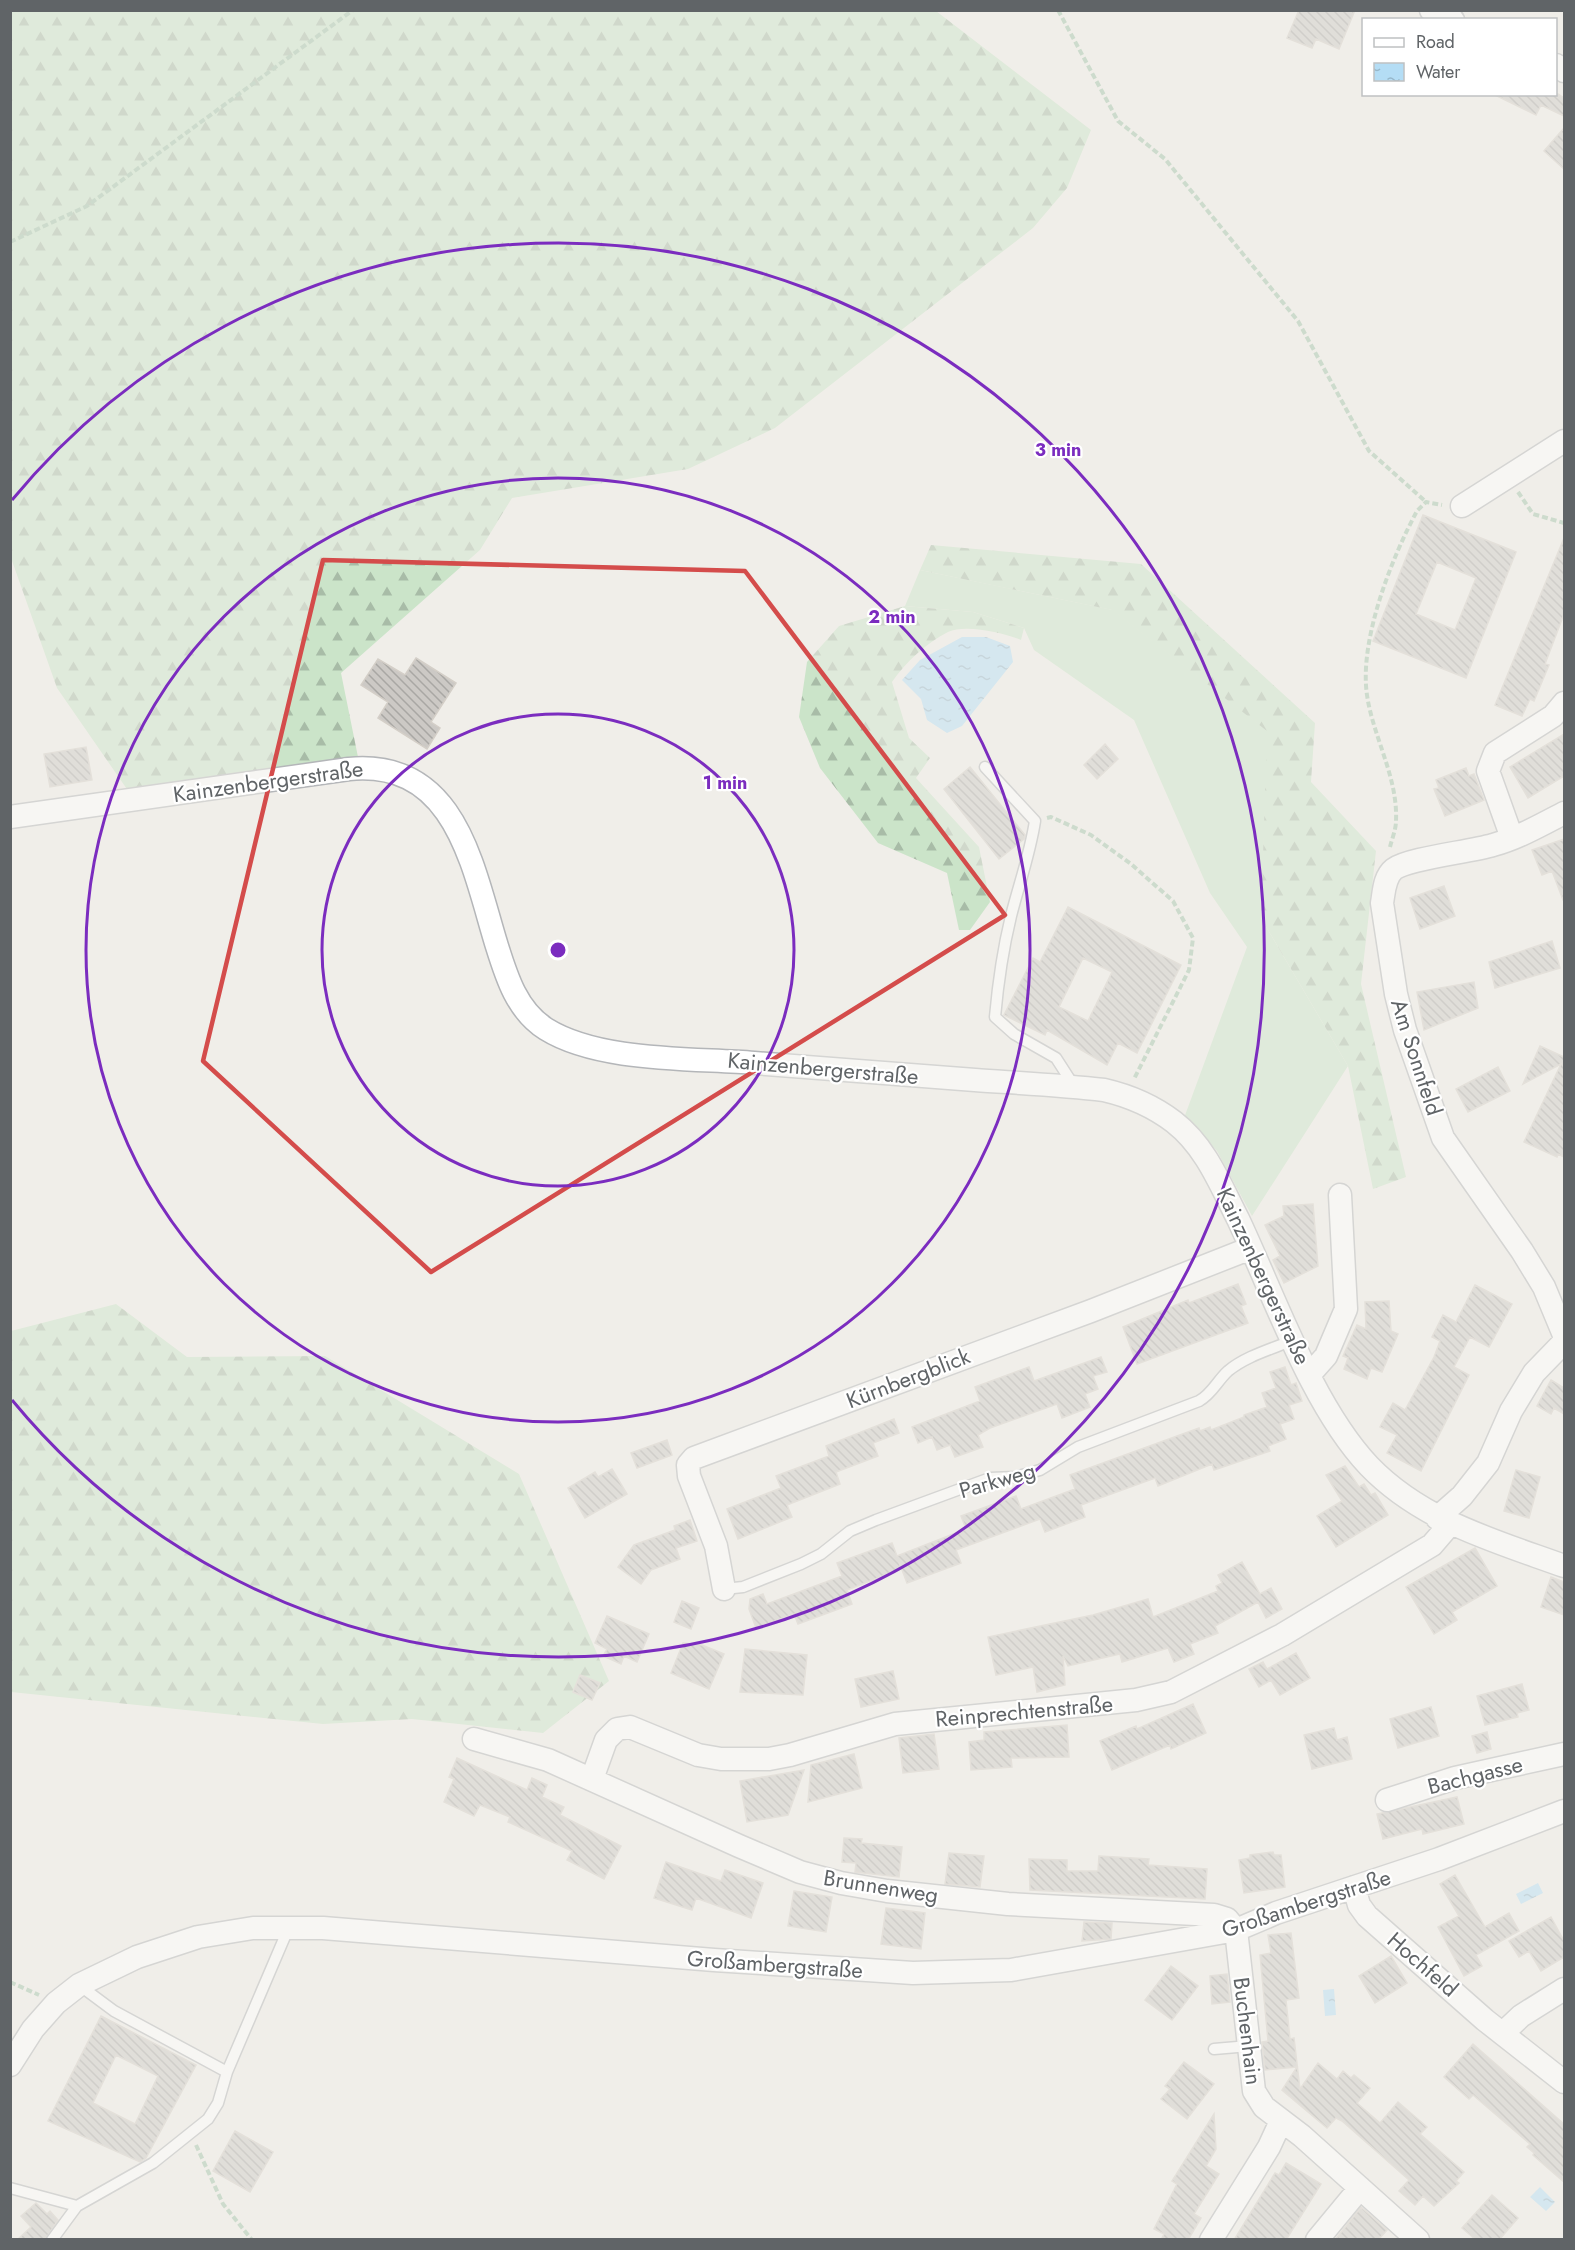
<svg xmlns="http://www.w3.org/2000/svg" width="1575" height="2250" viewBox="0 0 1575 2250" font-family="Jost,sans-serif">
	<style>
		.grass { fill: #cbe4c9 }
		.forest { fill: url(#forest-firs) }
		.water { fill: url(#water-ripples) }
		.building { fill: url(#building-back-hatch); stroke: #d4cfc8; stroke-width: 1.5; fill-rule: evenodd }
		.lines { fill: none; stroke-linecap: round; stroke-linejoin: round }
		.service-casing { stroke: #b4b6b9; stroke-width: 13 }
		.minor-casing { stroke: #b4b6b9; stroke-width: 25 }
		.path { stroke: #a3c4aa; stroke-width: 4; stroke-dasharray: 6 3; stroke-linecap: butt }
		.service { stroke: #fff; stroke-width: 10 }
		.minor { stroke: #fff; stroke-width: 22 }
		.marked { fill: none; stroke: #d44c4b; stroke-width: 4.5; stroke-linejoin: round }
		.ring { fill: none; stroke: #7b2cbf; stroke-width: 3 }
		.labels { text-anchor: middle; stroke-width: 4.5; stroke-linejoin: round; paint-order: stroke }
		.street-label { font-size: 22px; fill: #606467; stroke: #fff }
		.centre { fill: #7b2cbf; stroke: #fff; stroke-width: 3 }
		.ring-label { font-size: 18px; text-anchor: middle; font-weight: bold; fill: #7b2cbf; stroke: #fff; stroke-width: 4.5; stroke-linejoin: round; paint-order: stroke }
	</style>
	<defs>
		<pattern id="forest-firs" width="22" height="20" patternUnits="userSpaceOnUse" patternTransform="scale(1.5)"><rect width="22" height="20" fill="#cbe4c9"/><path d="M5 1l3.5 6h-7zM16 11l3.5 6h-7z" fill="#a8bca7"/></pattern>
		<pattern id="water-ripples" width="26" height="14" patternUnits="userSpaceOnUse" patternTransform="scale(1.5)"><rect width="26" height="14" fill="#b4ddf5"/><path d="M2 4q2-2 4 0t4 0M15 11q2-2 4 0t4 0" fill="none" stroke="#96b7ca"/></pattern>
		<pattern id="building-back-hatch" width="6" height="6" patternUnits="userSpaceOnUse" patternTransform="scale(1.5)"><rect width="6" height="6" fill="#ccc9c5"/><path d="M-1 5l2 2M0 0l6 6M5-1l2 2" fill="none" stroke="#a9a7a4"/></pattern>
	</defs>
	<rect width="100%" height="100%" fill="#f0eee9"/>
	<path class="grass" d="M920 570 1113 610 1268 731 1261 918 1348 1066 1252 1216 1217 1151 1184 1118 1247 947 1210 893 1134 720 1034 650 1024 628 973 612 905 606Z"/>
	<path class="forest" d="M10 11H936L1091 130 1067 188 1033 228 775 428 688 469 512 498 480 550 341 673 359 762 131 795 57 688 11 558Z
		M931 545 1141 564 1315 723 1311 782 1376 851 1361 984 1406 1177 1373 1189 1348 1066 1261 918 1267 731 1112 610 920 570Z
		M905 606 973 612 1024 628 1021 640C1004 633 966 624 948 632 926 643 906 662 892 682L909 738 930 758 916 778 979 847 990 902 970 930H959L947 873 878 843 820 768 799 717 807 662 839 626Z
		M116 1304 187 1357 325 1356 519 1474 609 1681 543 1733 412 1719 323 1724 11 1692V1331Z"/>
	<path class="water" d="M962 637H986L1010 646 1013 662 962 726 947 733 927 720 921 699 902 680 920 660Z
		M1538 1883 1543 1893 1521 1904 1516 1894Z
		M1334 1989 1336 2015 1325 2016 1323 1990Z
		M1540 2187 1555 2202 1546 2211 1530 2197Z"/>
	<path class="building" d="M1299 10H1355L1339 49 1316 39 1312 48 1287 38Z
		M1493 94H1558L1564 98V116L1541 105 1536 115Z
		M1564 128V169L1544 151Z
		M1423 515 1516 552 1466 678 1373 641ZM1437 562 1476 578 1455 630 1416 614Z
		M1564 538V614L1545 664 1549 665 1534 701 1530 699 1522 716 1495 705Z
		M416 658 456 683 431 722 440 728 427 749 378 718 388 702 361 685 378 659 405 675Z
		M1564 734V776L1528 798 1510 767Z
		M1105 744 1118 759 1097 779 1084 765Z
		M86 747 92 780 50 787 44 754Z
		M970 767 1025 835 1024 839 999 859 944 789Z
		M1466 768 1469 776 1474 774 1484 800 1445 816 1434 789 1439 788 1436 780Z
		M1564 839V900H1563L1552 871 1542 875 1532 850Z
		M1444 886 1455 916 1420 929 1410 898Z
		M1068 907 1181 965 1137 1053 1118 1043 1107 1065 1047 1030 1045 1035 1004 1015 1033 958 1040 962ZM1083 958 1112 972 1088 1021 1059 1007Z
		M1552 941 1560 968 1495 988 1489 962Z
		M1474 982 1478 1008 1424 1030 1417 992Z
		M1540 1046 1564 1057V1157L1558 1154 1557 1157 1524 1142 1561 1064 1523 1084Z
		M1498 1067 1510 1091 1468 1112 1456 1089Z
		M1313 1204 1318 1266 1284 1283 1273 1260 1280 1256 1265 1225 1284 1216 1283 1206Z
		M1238 1284 1246 1304 1241 1306 1248 1323 1137 1364 1123 1327 1188 1300 1189 1303Z
		M1475 1285 1512 1304 1489 1347 1470 1337 1454 1367 1469 1375 1421 1471 1387 1453 1397 1435 1380 1427 1393 1403 1405 1410 1434 1357 1440 1341 1432 1337 1443 1315 1456 1322Z
		M1389 1301 1391 1331 1398 1334 1382 1372 1371 1368 1367 1379 1344 1369 1348 1358 1343 1356 1357 1325 1366 1329 1365 1302Z
		M1101 1357 1107 1372 1093 1376 1098 1389 1085 1394 1090 1407 1062 1418 1057 1404 990 1428 978 1435 983 1447 955 1457 950 1445 937 1450 932 1437 918 1443 912 1427 980 1401 975 1387 1029 1367 1034 1381Z
		M1285 1367 1291 1385 1296 1383 1302 1401 1289 1405 1294 1419 1280 1424 1286 1439 1268 1446 1270 1451 1214 1470 1212 1464 1158 1486 1155 1478 1081 1505 1085 1517 1045 1532 1040 1519 956 1550 961 1563 907 1583 899 1562 901 1569 847 1590 852 1604 798 1624 794 1614 756 1628 749 1609 750 1599 763 1594 767 1604 842 1576 837 1563 892 1543 897 1556 966 1529 961 1516 1016 1496 1021 1509 1075 1489 1070 1475 1199 1428 1200 1431 1210 1427 1211 1430 1244 1417V1415L1267 1407 1262 1393 1276 1388 1270 1372Z
		M1551 1380 1564 1388V1414L1554 1408 1551 1414 1537 1406Z
		M894 1419 899 1433 873 1443 878 1456 836 1472 840 1484 787 1505 792 1517 738 1539 727 1509 781 1488 776 1476 829 1456 826 1446Z
		M667 1440 672 1455 637 1468 631 1453Z
		M1345 1466 1359 1487 1364 1484 1371 1495 1375 1493 1388 1515 1336 1547 1317 1516 1342 1501 1326 1475Z
		M612 1469 627 1494 585 1518 568 1488 595 1472 598 1477Z
		M1516 1470 1540 1477 1529 1518 1504 1511Z
		M690 1520 697 1541 676 1548 680 1559 651 1570 641 1584 618 1567 634 1545 675 1530 674 1526Z
		M1475 1548 1497 1586 1452 1612 1457 1620 1434 1634 1406 1587Z
		M1242 1562 1260 1594 1271 1588 1282 1609 1266 1618 1258 1602 1215 1626 1218 1633 1190 1644 1194 1654 1174 1662 1168 1648 1122 1662 1120 1654 1068 1666 1063 1656 1065 1685 1037 1692 1033 1667 996 1675 988 1637 1093 1615 1148 1599 1153 1617 1218 1591 1216 1586 1222 1583 1218 1575Z
		M1551 1577 1564 1582V1615L1541 1607Z
		M682 1601 699 1608 691 1629 674 1622Z
		M607 1616 649 1634 637 1662 624 1656 621 1664 603 1656 607 1649 595 1643Z
		M683 1643 702 1645 724 1654 709 1689 671 1673Z
		M745 1649 807 1655 803 1695 740 1692Z
		M1296 1653 1310 1678 1280 1695 1271 1680 1259 1687 1249 1669 1263 1662 1267 1669Z
		M893 1671 899 1699 861 1707 855 1679Z
		M580 1675 600 1683 592 1700 573 1692Z
		M1522 1684 1529 1710 1517 1713 1518 1717 1485 1725 1477 1696Z
		M1193 1704 1206 1733 1171 1749 1170 1745 1112 1770 1100 1741 1136 1726 1137 1729Z
		M1431 1707 1439 1736 1398 1748 1390 1719Z
		M1067 1725 1069 1757 1011 1758 1012 1767 971 1770 969 1742 984 1740V1732Z
		M1334 1728 1337 1740 1347 1737 1352 1759 1312 1769 1304 1735Z
		M1487 1732 1491 1749 1477 1753 1472 1736Z
		M934 1734 939 1769 903 1773 899 1738Z
		M854 1754 862 1788 808 1802 811 1765Z
		M457 1758 527 1790 532 1778 547 1785 542 1797 564 1807 560 1815 621 1846 604 1879 567 1860 572 1851 508 1822 510 1817 480 1805 474 1816 444 1802 454 1779 449 1777Z
		M804 1770 788 1815 747 1822 740 1781Z
		M1457 1797 1464 1824 1423 1834 1422 1829 1383 1839 1377 1814Z
		M844 1838 862 1839 861 1843 902 1847 899 1877 855 1872 856 1863 842 1862Z
		M1273 1852 1274 1855H1281L1285 1887 1244 1893 1239 1860 1250 1858V1855Z
		M949 1853 984 1856 980 1887 945 1884Z
		M1099 1856 1149 1859 1148 1865 1207 1869 1205 1899 1030 1890 1029 1859 1067 1860V1871H1098Z
		M666 1862 721 1881 725 1870 763 1883 751 1918 696 1898 692 1910 654 1898Z
		M1455 1875 1485 1927 1509 1913 1519 1931 1476 1955 1482 1966 1464 1976 1438 1927 1459 1916 1440 1884Z
		M794 1891 832 1897 826 1932 788 1926Z
		M886 1908 925 1913 921 1949 881 1944Z
		M1551 1917 1564 1941V1957L1541 1971 1529 1951 1519 1957 1509 1941Z
		M1084 1922 1112 1923 1111 1939 1082 1941Z
		M1291 1933 1299 1998 1286 2000 1290 2039 1294 2038 1300 2089 1318 2063 1337 2079 1343 2071 1351 2078 1354 2075 1370 2088 1357 2103 1380 2123 1398 2102 1427 2127 1420 2134 1464 2172 1456 2181 1459 2183 1434 2206 1423 2196 1415 2205 1399 2191 1409 2180 1342 2121 1336 2118 1327 2128 1282 2090 1297 2067 1265 2070 1262 2042 1268 2041 1260 1955 1271 1953 1268 1935Z
		M1391 1956 1407 1983 1375 2003 1359 1976Z
		M1171 1966 1198 1986 1172 2020 1145 2000Z
		M1227 1974 1230 2002 1212 2004 1210 1976Z
		M101 2016 196 2065 146 2158 140 2162 48 2121ZM116 2055 158 2076 135 2124 93 2103Z
		M1473 2044 1564 2124V2182L1533 2155 1534 2153 1527 2147 1530 2144 1473 2095 1469 2099 1444 2077Z
		M1184 2062 1214 2084 1187 2119 1161 2099 1170 2089 1165 2086Z
		M1214 2114 1216 2149 1206 2166 1219 2174 1194 2214 1201 2218 1188 2240H1161L1164 2234 1154 2229 1177 2184 1172 2181Z
		M235 2131 273 2152 250 2192 213 2171Z
		M1286 2163 1321 2184 1286 2240H1234L1275 2173 1279 2175Z
		M1492 2195 1518 2218 1499 2240H1476L1462 2228Z
		M36 2203 47 2214 50 2211 58 2220 45 2240H17L31 2227 21 2216Z
		M1361 2207 1387 2230 1378 2240H1335Z"/>
	<g class="lines">
		<g class="service-casing">
			<path id="service" d="M985 767 1035 821C1030 854 1019 884 1011 916 1003 949 998 983 995 1017L1014 1034 1056 1058 1074 1086
				M724 1589 743 1587 801 1564 821 1554 850 1531 876 1520 990 1478 1015 1477 1040 1470 1078 1447 1199 1401C1212 1394 1217 1381 1228 1371 1246 1356 1272 1349 1293 1340
				M79 1985 114 2011 227 2072
				M1214 2049 1249 2046
				M10 2188 77 2206
				M52 2240 77 2206 153 2163 208 2119 218 2103 227 2072 289 1927"/>
		</g>
		<g class="minor-casing">
			<path id="minor" d="M1431 10 1453 20
				M1556 65 1564 71
				M1462 506 1564 441
				M1564 813C1541 825 1518 838 1493 845 1470 852 1409 858 1394 869 1384 877 1384 892 1382 903L1396 994 1405 1030 1443 1138 1522 1251 1544 1287 1564 1335
				M10 817 349 769C455 759 472 864 496 943 506 975 516 1010 546 1029 599 1062 692 1058 754 1063 828 1068 901 1075 975 1080 1018 1083 1061 1085 1104 1090 1130 1096 1153 1106 1174 1122 1206 1147 1220 1184 1238 1219 1274 1295 1312 1406 1369 1466 1422 1521 1495 1541 1564 1566
				M1512 838 1488 771 1495 753 1553 716 1564 703
				M1310 1374 1326 1356 1346 1309 1340 1195
				M1437 1518 1462 1496 1488 1463 1511 1411 1534 1373 1564 1342
				M724 1589 716 1546 689 1476 688 1465 694 1458 1091 1311 1251 1248
				M474 1739 548 1760 739 1846 800 1872 841 1883 887 1891 1008 1904 1214 1915 1227 1919 1236 1930 1254 2091 1264 2107 1302 2136 1418 2240
				M592 1779 606 1740 617 1729 630 1727 698 1755 721 1759H769L790 1755 895 1724 1136 1700 1171 1692 1282 1635 1432 1545 1450 1524
				M1387 1800 1455 1778 1564 1754
				M1354 1887 1359 1905 1367 1916 1485 2020 1564 2082
				M1503 2033 1521 2016 1564 1989
				M10 2065 33 2029 56 2003 79 1985 137 1957 198 1937 253 1928H323L714 1960 913 1973 1011 1970 1236 1930 1276 1913 1439 1859 1564 1811
				M1211 2240 1269 2147 1281 2121
				M1317 2240 1360 2188"/>
		</g>
		<path class="path" d="M1058 10 1118 121 1165 159 1298 321 1369 451 1426 502
			M10 242 87 206 353 10
			M1518 492 1533 514 1564 523
			M1047 818 1051 817 1091 835 1131 864 1173 901 1193 938 1189 970 1134 1079
			M1390 847C1392 839 1396 829 1396 821 1398 777 1373 737 1367 695 1359 641 1391 559 1417 511L1426 502 1442 505
			M10 1982 39 1995
			M196 2145 223 2204 252 2240"/>
		<use href="#service" class="service"/>
		<use href="#minor" class="minor"/>
	</g>
	<path d="M0 0H1575V2250H0ZM323 560 745 571 1005 915 431 1272 203 1061Z" fill="#f0eee9" fill-opacity=".55" fill-rule="evenodd"/>
	<path class="marked" d="M323 560 745 571 1005 915 431 1272 203 1061Z"/>
	<g class="ring">
		<circle cx="558" cy="950" r="236"/>
		<circle cx="558" cy="950" r="472"/>
		<path d="M12 500A707 707 0 1 1 12 1400"/>
	</g>
	<g class="labels">
		<g class="street-label">
			<text transform="translate(268 781) rotate(-8)" y="8">Kainzenbergerstraße</text>
			<text transform="translate(1417 1057) rotate(72)" y="8">Am Sonnfeld</text>
			<text transform="translate(823 1068) rotate(5)" y="8">Kainzenbergerstraße</text>
			<text transform="translate(1264 1276) rotate(65)" y="8">Kainzenbergerstraße</text>
			<text transform="translate(908 1378) rotate(-21)" y="8">Kürnbergblick</text>
			<text transform="translate(997 1480) rotate(-16)" y="8">Parkweg</text>
			<text transform="translate(1024 1711) rotate(-5)" y="8">Reinprechtenstraße</text>
			<text transform="translate(1475 1775) rotate(-14)" y="8">Bachgasse</text>
			<text transform="translate(881 1886) rotate(9)" y="8">Brunnenweg</text>
			<text transform="translate(1306 1903) rotate(-18)" y="8">Großambergstraße</text>
			<text transform="translate(775 1964) rotate(4)" y="8">Großambergstraße</text>
			<text transform="translate(1423 1964) rotate(41)" y="8">Hochfeld</text>
			<text transform="translate(1248 2031) rotate(83)" y="8">Buchenhain</text>
		</g>
	</g>
	<circle cx="558" cy="950" r="9" class="centre"/>
	<g class="ring-label">
		<text x="1058" y="456">3 min</text>
		<text x="892" y="623">2 min</text>
		<text x="725" y="789">1 min</text>
	</g>
	<rect width="1575" height="2250" fill="none" stroke="#606467" stroke-width="24"/>
	<rect x="1362" y="18" width="195" height="78" fill="#ffffff" stroke="#bfc1c2" stroke-width="1.5"/>
	<rect x="1374" y="38" width="30" height="9" fill="#ffffff" stroke="#bfc1c2" stroke-width="1.5"/>
	<text x="1416" y="48" font-size="18" fill="#606467">Road</text>
	<rect x="1374" y="63" width="30" height="18" fill="url(#water-ripples)" stroke="#bfc1c2" stroke-width="1.5"/>
	<text x="1416" y="78" font-size="18" fill="#606467">Water</text>
</svg>
